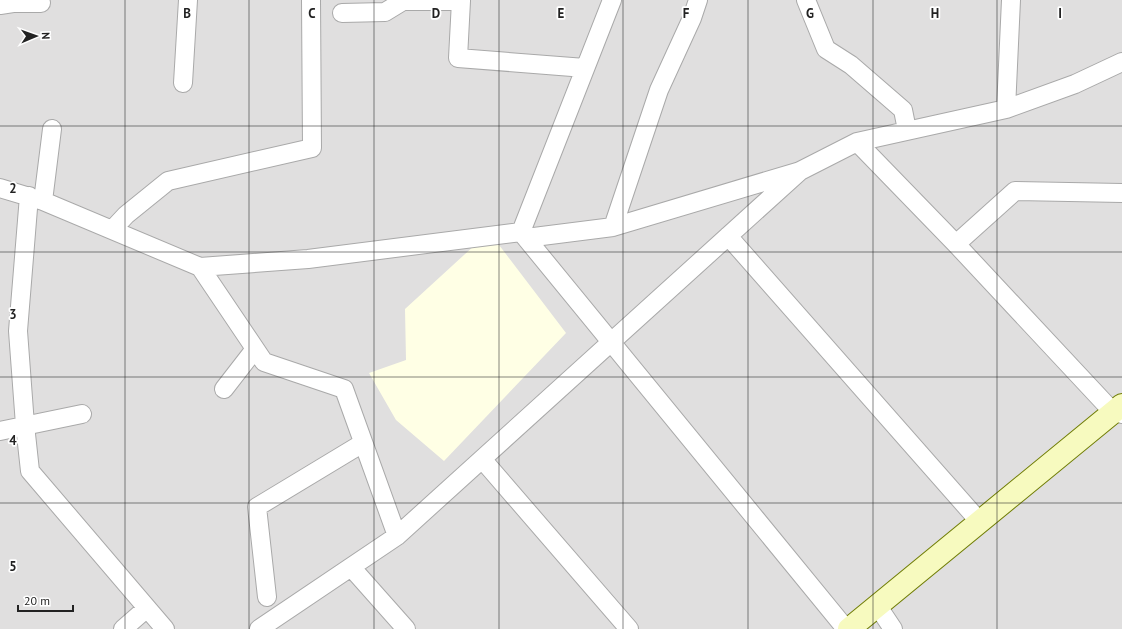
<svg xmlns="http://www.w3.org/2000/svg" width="1122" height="629" viewBox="0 0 1122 629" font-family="'PT Sans',sans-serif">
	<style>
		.residential { fill: #e0dfdf }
		.education { fill: #ffffe5 }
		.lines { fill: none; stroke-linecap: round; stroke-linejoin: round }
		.street-casing { stroke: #a9a9a9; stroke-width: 20 }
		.secondary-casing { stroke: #707d05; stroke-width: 24 }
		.street { stroke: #fff; stroke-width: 18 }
		.secondary { stroke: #f7fabf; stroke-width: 22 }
		.grid { fill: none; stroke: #222; stroke-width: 1; stroke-opacity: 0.55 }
		.grid-label { font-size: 13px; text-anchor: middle; font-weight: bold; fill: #222; stroke: #fff; stroke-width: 3.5; stroke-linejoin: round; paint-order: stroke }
	</style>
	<rect width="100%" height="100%" fill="#f2efe9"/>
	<path class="residential" d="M0 0H1122V629H0Z"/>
	<path class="education" d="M496 241 566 333 444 461 396 420 369 373 406 360 405 309 476 244Z"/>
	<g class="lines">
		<g class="street-casing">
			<path id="street" d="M806 0 826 49 851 65 903 110 907 130
				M0 5 13 3H41
				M342 13 385 12 403 1H461L458 58 585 68
				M183 83 188 0
				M1006 109 1011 0
				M857 142 956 244 1113 412 1122 414
				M0 188 43 201 200 267 308 259 521 232
				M29 196 18 331 25 425 30 471 165 629
				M43 201 52 129
				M613 227 659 90 692 18 698 0
				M112 230 126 215 168 181 312 148 311 0
				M521 232 846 629
				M521 232 612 0
				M728 236 979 521
				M526 238 613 227 800 171 857 142 1006 109 1075 84 1122 62
				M956 244 1015 191 1122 193
				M200 267 264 362 344 389 397 536
				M224 389 255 349
				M0 431 82 414
				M482 459 629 629
				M351 567 406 629
				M267 597 257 507 363 443
				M877 605 893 629
				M123 629 147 608
				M259 629 397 536 800 171"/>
		</g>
		<g class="secondary-casing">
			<path id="secondary" d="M849 629 1122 405"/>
		</g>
		<use href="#street" class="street"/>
		<use href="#secondary" class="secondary"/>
	</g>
	<path class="grid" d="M125 0V629M249 0V629M374 0V629M499 0V629M623 0V629M748 0V629M873 0V629M997 0V629M0 126H1122M0 252H1122M0 377H1122M0 503H1122"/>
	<g class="grid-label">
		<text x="187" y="18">B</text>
		<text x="312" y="18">C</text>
		<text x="436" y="18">D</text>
		<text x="561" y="18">E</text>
		<text x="686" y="18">F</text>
		<text x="810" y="18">G</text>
		<text x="935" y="18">H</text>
		<text x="1060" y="18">I</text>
		<text x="13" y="193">2</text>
		<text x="13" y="319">3</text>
		<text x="13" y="445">4</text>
		<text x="13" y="571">5</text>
	</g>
	<g transform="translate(36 36) rotate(88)" stroke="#ffffff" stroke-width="3" paint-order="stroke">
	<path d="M0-3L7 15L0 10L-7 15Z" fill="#222222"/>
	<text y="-6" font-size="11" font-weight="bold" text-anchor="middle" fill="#222222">N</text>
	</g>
	<path d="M18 605v6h55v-6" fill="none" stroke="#222222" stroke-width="2"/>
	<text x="24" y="605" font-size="12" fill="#222222" stroke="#ffffff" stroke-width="3" paint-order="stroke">20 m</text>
</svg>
